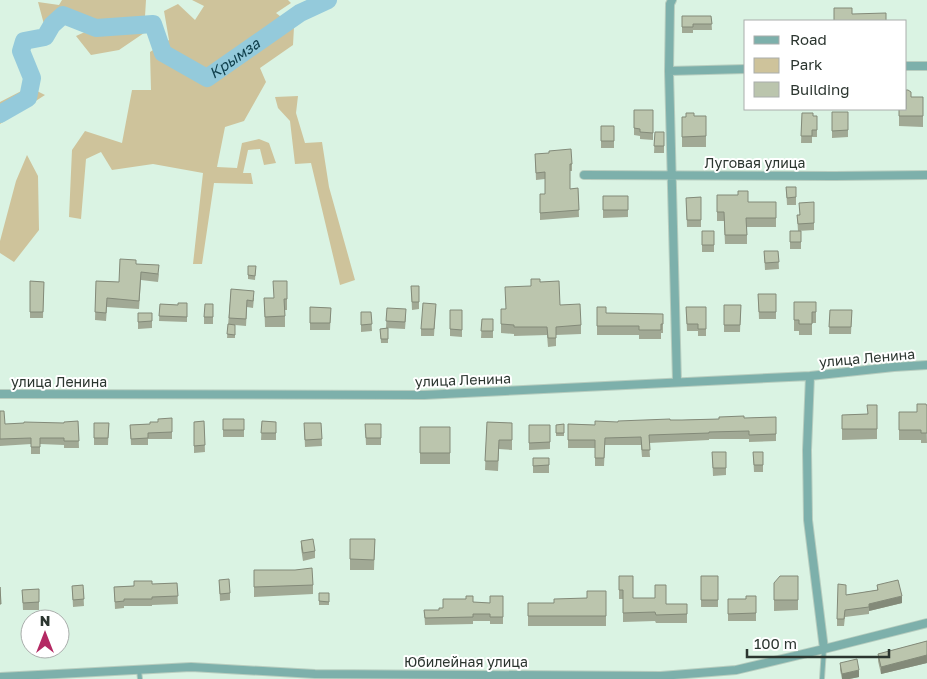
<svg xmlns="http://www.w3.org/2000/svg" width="927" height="679" viewBox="0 0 927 679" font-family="'Golos Text',sans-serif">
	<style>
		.green { fill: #cec39b }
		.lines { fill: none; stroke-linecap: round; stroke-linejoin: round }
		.river { stroke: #94cadb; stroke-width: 18 }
		.lane-casing { stroke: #b7cdbf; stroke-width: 6 }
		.street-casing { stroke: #b7cdbf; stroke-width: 10 }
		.lane { stroke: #7db0ab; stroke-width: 4 }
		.street { stroke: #7db0ab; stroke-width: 8 }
		.wall { fill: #a1a995 }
		.shaded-wall { fill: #838a79 }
		.building { fill: #bbc5ad; stroke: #838a79 }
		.labels { text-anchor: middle; stroke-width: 4; stroke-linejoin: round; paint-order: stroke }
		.street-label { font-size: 14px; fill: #2b352f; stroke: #fff }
		.water-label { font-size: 15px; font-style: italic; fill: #0e3e4b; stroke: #fff }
	</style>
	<rect width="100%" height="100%" fill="#daf3e3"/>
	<path class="green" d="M62 0H146L144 33 119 50 91 55 76 36 107 22 72 13 45 28 38 2 59 5Z
		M192 0H288L291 3 276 13 294 27 293 45 260 68 266 82 244 121 225 127 217 167 237 168 242 143 259 139 269 143 276 163 264 165 260 149 248 150 243 173H251L253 184 214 183 202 264H193L203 173 153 164 112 170 101 152 86 159 81 219 69 217 72 150 85 131 122 143 132 90H151L150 52 169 40 164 11 178 4 195 20 204 6Z
		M29 87 45 95 0 124V102Z
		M298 96 296 113 305 143 322 142 329 187 355 280 340 285 311 163 295 164 290 121 278 108 275 97Z
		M27 155 38 176 39 230 14 262 0 253V241L16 181Z"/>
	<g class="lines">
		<path class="river" id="s1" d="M0 114 28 98 32 78 21 51 24 41 45 37 52 25 63 15 96 28 153 24 163 53 207 78 300 13 328 0"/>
		<g class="lane-casing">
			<path id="lane" d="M139 670 140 679
				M822 679 824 649"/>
		</g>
		<g class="street-casing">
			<path id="street" d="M672 0 670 4 669 71 677 382
				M906 66H927
				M669 71 746 69
				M584 175 835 176 927 175
				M810 376 807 450 808 520 824 649
				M0 394 424 395 810 376 894 367 927 365
				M0 677 191 667 315 674 661 676 736 670 824 649 927 623"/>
		</g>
		<use href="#lane" class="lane"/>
		<use href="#street" class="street"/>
	</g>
	<path class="wall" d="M682 16H711L712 30H693V33H682Z
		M911 97H923V127L899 126V109Z
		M634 110H653V140L640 139V136L634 135Z
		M832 112H848V137L832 138Z
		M802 113 813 116H817V137H812V143H801Z
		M706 116V147H682V117Z
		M601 126H614V148H601Z
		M655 132H664V153H654Z
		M535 154 572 164V171H570V189L578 188 579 217 540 220V201L545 194V179L536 180Z
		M786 187H796V205H787Z
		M717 195 748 202H776V227H747V244H725L724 221H717Z
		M603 196H628V217L603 218Z
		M701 197V227H687L686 198Z
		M814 202V230L798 231 797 215H799Z
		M702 231H714V252H702Z
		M790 231H801V249H790Z
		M764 251H778L779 269 765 270Z
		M136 264 159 274 158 282 141 280 139 309 107 307 106 321 95 320 96 281 119 282Z
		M248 266H256L255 280 248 279Z
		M30 281 44 282 43 318H30Z
		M287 281V310H285V327H265L264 298H274Z
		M540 282 560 305 581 325V334L556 335V346L548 347 547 335 514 336V334L501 333V309H506L531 286Z
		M411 286H419V309L412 310Z
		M231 289 254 298 253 308 247 307 246 326 235 325V338H227Z
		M758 294H776V319H759Z
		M794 302H816V323H812V335H799V331H794Z
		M187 303V322L159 321 160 304 178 305Z
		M436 304 434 336H421V329Z
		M724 305H741L740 332H724Z
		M310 307 331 308 330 330H310Z
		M597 307 606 313 663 314V333H661V339H639V335H597Z
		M686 307H706V336H698V331H687Z
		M387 308 406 316 405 329 386 328Z
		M450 310H462V337L450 336Z
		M830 310H852L851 334H829Z
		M213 311V324H204V317Z
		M361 312H371L372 331 361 332Z
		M138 313H152V328L138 329Z
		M482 319H493V338H481Z
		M388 328V343H381L380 329Z
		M877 405V439L842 440V415L867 414Z
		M926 406 927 443H921V440H899V412H917Z
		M0 411 5 424 64 423 78 421 79 448H64V445L40 444V454H31V444L0 446Z
		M776 417V441L749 442V439H709V440L649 443 650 457H642L641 445H605L604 466H595V448H568V424L595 425 618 422Z
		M172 418V439H148V445H131L130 425 150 424Z
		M223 419H244V437H223Z
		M204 421 205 452 194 453V422Z
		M262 421 276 422V440H261Z
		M487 422 512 423V450L499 449 498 471 485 470Z
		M94 423H109L108 445H94Z
		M304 423H321L322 446 305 447Z
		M365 424H381V445H366Z
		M564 424V436H556V425Z
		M529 425H550V449L529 450Z
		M420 427H450V464H420Z
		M712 452H726V475L713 476Z
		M753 452H763V472H754Z
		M533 458H549V473H533Z
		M350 539H375L374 570H350Z
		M301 541 315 551V558L303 561 301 548Z
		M254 570 313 585V594L254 597Z
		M619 576 633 598 666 604H687V623H656L655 621 623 622V599H619Z
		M701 576H718V607H701Z
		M798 576V610L774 611V583Z
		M219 580 230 593V600L220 601Z
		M177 583 178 604 152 605V606H124V608L115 609 114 587Z
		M83 585 84 606 73 607 72 586Z
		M877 585 902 603 869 611V614L845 617 844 626H837V619L846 595 877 590Z
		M39 589V610H23L22 590Z
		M606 591V626H528V603H554L587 598Z
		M319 593H329V605H319Z
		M503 596V624H490V621H473V624L425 625 424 610H439L443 608 473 602 490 603Z
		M756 596V621H728V599H746Z
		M927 641V663L881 674 878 661V654Z
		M840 663 859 677 849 679H842L840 670Z"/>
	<path class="shaded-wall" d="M902 596V603L869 611V604Z
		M927 655V663L881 674V667Z
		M859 670V677L849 679H842V674Z"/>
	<path class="building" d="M834 8H852V14L886 13V21H834Z
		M682 16H711L712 24H693V27H682Z
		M906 90H908L911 92V97H923V116H899V109H906Z
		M634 110H653V133L640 132V129L634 128Z
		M832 112H848V130L832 131Z
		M686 113H694V116H706V136L682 137V117H686Z
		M802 113H813V116H817V130H812V136H801Z
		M601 126H614V141H601Z
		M655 132H664V146H654Z
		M571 149 572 164H570V189L578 188 579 210 540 213V194H545V172L536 173 535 154 549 153V151Z
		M786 187H796V197L787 198Z
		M738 191H748V202H776V218H746L747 235H725L724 212H717V195H738Z
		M603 196H628V210H603Z
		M701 197V220H687L686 198Z
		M814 202V223L798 224 797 215H800L799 203Z
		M702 231H714V245H702Z
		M790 231H801V242H790Z
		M764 251H778L779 262 765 263Z
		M120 259 136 260V264L159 265 158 274 141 272 139 301 107 298 106 313 95 312 96 281 119 282Z
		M248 266H256L255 276 248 275Z
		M531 279H540V282L559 281 560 305 580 304 581 325 556 327V338H548L547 327H514V325L501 324V309H506L505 287 531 286Z
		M30 281 44 282 43 312H30Z
		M273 281H287V299H284L285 316 265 317 264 298H274Z
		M411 286H419V302H412Z
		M231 289 254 291 253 301 247 300 246 319 229 318Z
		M758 294H776V312H759Z
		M794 302H816V312H812V324H799V320H794Z
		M178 303H187V317L159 316 160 304 178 305Z
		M423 303 436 304 434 329H421Z
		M205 304H213V317H204Z
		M724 305H741L740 325H724Z
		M310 307 331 308 330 323H310Z
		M597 307H606V313L663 314V324H661V330H639V326H597Z
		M686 307H706V329H698V324H687Z
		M387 308 406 309 405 322 386 321Z
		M450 310H462V330L450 329Z
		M830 310H852L851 327H829Z
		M361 312H371L372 324 361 325Z
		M138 313H152V321L138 322Z
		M482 319H493V331H481Z
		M228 324 235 325V335L227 334Z
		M388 328V339H381L380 329Z
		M917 404H926L927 406V433H921V430H899V412H917Z
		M867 405H877V429H842V415L868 414Z
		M0 411H4L5 424 24 423V422L64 423V422L78 421 79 441H64V438H40V447H31V438L0 439Z
		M744 416V418L776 417V434L749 435V431L709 432V433L649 435 650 450H642L641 437 605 438 604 458H595V440H568V424L595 425V421L618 422V421L670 419V420H682L719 419V417Z
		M172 418V432L148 433V438L131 439 130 425 150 424V422H158V419Z
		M223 419H244V430H223Z
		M204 421 205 445 194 446V422Z
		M262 421 276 422V433H261Z
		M487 422 512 423V440H499L498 461H485Z
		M94 423H109L108 438H94Z
		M304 423H321L322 439 305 440Z
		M365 424H381V438H366Z
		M564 424V433H556V425Z
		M529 425H550V442L529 443Z
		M420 427H450V453H420Z
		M712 452H726V468H713Z
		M753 452H763V465H754Z
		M533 458H549V465L533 466Z
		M313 539 315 551 303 553 301 541Z
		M350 539H375L374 560 350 559Z
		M312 568 313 585 254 587V570H295Z
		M619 576H633V598H655V585H666V604H687V614L656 615 655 612 623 613V590H619Z
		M701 576H718V600H701Z
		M780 576H798V600H774V583Z
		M229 579 230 593 220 594 219 580Z
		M898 580 902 596 869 604V607L845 610 844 619H837L838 584 846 585V595L878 590 877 585Z
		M134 581H152V584L177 583 178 596 152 597V599H124V601L115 602 114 587 134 586Z
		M83 585 84 599 73 600 72 586Z
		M0 587 1 604H0Z
		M39 589V602L23 603 22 590Z
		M587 591H606V616H528V603H554V599L587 598Z
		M319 593H329V602L319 601Z
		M466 596H473V602L490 603V596H503V617H490V614H473V617L425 618 424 610H439V608H443V599H466Z
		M746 596H756V613L728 614V599H746Z
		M927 641V655L881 667 878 654Z
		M857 659 859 670 842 674 840 663Z"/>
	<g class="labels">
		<g class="street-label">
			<text x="755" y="168">Луговая улица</text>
			<text transform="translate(867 358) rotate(-5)" y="5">улица Ленина</text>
			<text transform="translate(463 380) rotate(-2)" y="5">улица Ленина</text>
			<text x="59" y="387">улица Ленина</text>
			<text x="466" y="667">Юбилейная улица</text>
		</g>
		<g class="water-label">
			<text dy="5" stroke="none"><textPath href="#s1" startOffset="350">Крымза</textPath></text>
		</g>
	</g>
	<rect x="744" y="20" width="162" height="90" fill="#ffffff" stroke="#aaaeac"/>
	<rect x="754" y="36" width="25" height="8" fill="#7db0ab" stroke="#aaaeac"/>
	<text x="790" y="45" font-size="15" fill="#2b352f">Road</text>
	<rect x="754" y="58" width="25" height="15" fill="#cec39b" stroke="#aaaeac"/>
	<text x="790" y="70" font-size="15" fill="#2b352f">Park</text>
	<rect x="754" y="82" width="25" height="15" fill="#bbc5ad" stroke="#aaaeac"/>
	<text x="790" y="95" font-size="15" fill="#2b352f">Building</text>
	<g transform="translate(45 634)"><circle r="24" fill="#ffffff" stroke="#aaaeac"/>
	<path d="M0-4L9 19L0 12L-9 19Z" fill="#b42963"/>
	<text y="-8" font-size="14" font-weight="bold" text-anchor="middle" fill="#2b352f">N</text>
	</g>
	<path d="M747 649v8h142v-8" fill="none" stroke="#2b352f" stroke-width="2.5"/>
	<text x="754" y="649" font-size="15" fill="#2b352f" stroke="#ffffff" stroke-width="4" paint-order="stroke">100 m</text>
</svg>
